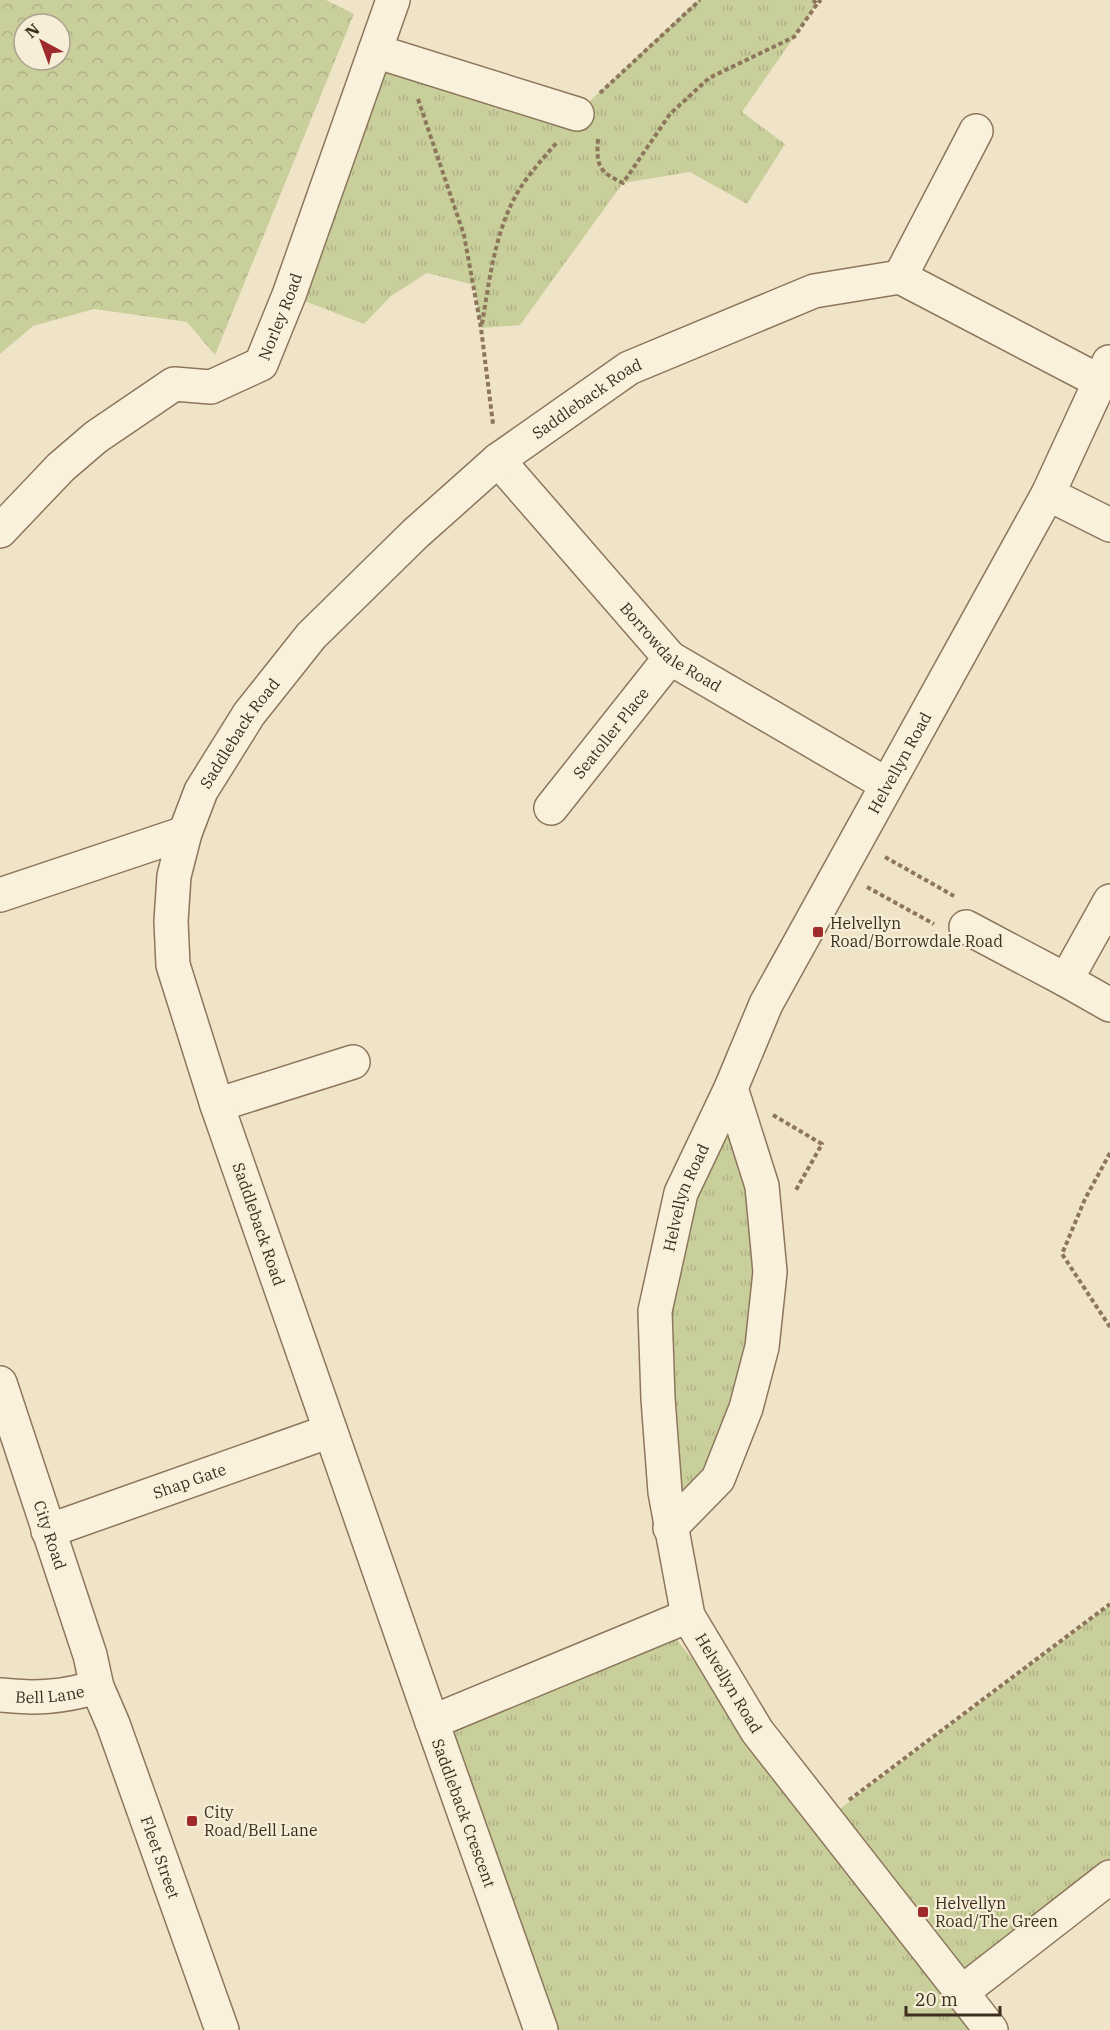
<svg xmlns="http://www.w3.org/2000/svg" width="1110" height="2030" viewBox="0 0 1110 2030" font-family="'IBM Plex Serif',serif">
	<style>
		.grass { fill: url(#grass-tufts) }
		.forest { fill: url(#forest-crowns); fill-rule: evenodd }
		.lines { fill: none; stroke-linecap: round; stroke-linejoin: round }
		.minor-casing { stroke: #8d765c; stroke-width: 36 }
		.path { stroke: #8d765c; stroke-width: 4; stroke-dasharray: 4.5 3; stroke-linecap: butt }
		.minor { stroke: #faf1dc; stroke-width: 33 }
		.poi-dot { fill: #9e2a2b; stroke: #f7eed8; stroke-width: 2 }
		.labels { text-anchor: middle; stroke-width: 4.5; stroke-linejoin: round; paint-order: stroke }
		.street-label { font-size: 16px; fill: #3d2e20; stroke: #f7eed8 }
		.poi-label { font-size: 16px; fill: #3d2e20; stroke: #f7eed8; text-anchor: start }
	</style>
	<defs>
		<pattern id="grass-tufts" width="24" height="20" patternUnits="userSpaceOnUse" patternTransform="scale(1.5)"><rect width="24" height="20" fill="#c9cf9b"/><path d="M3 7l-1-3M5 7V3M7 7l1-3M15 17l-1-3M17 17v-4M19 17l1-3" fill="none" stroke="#aeb285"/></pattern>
		<pattern id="forest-crowns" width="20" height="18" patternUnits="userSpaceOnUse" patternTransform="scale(1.5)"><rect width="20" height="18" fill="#c9cf9b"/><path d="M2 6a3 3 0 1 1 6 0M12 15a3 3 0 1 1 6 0" fill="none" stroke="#aeb285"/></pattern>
	</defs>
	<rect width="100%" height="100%" fill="#f0e4c8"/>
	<path class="grass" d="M698 0H813L817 4 742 112 785 144 747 204 690 172 623 183 520 325 481 328 474 285 427 273 391 296 364 324 289 295 375 51 576 114Z
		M731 1088 767 1240 759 1360 718 1479 670 1528 656 1350 679 1205Z
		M1110 1605V1876L973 1985 825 1820Z
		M664 1624 969 2001 991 2030H545L438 1739Z"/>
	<path class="forest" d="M0 0H326L354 14 215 355 187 322 94 309 33 326 0 354ZM24 24H60V60H24Z"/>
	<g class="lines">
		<g class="minor-casing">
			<g id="minor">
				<path d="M375 51 577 114"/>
				<path d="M900 277 976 131"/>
				<path id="s1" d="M498 460 670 658 886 784"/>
				<path d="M1048 494 1110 525"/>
				<path id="s2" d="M0 531 61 467 96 437 174 384 211 387 261 364 289 295 393 0"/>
				<path id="s3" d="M551 808 670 658"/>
				<path d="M0 895 185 833"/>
				<path d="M1110 901 1066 980 1110 1005"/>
				<path d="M966 927 1066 980"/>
				<path d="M217 1105 353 1062"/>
				<path id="s4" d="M0 1383 90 1655 97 1687 113 1724 222 2030"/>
				<path d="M670 1528 718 1479 746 1408 762 1347 770 1272 762 1186 731 1088"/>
				<path id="s5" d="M48 1531 330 1431"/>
				<path id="s6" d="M0 1695C35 1699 63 1697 97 1687"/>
				<path id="s7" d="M432 1722 217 1105 173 965 171 921 174 876 185 833 201 791 249 714 311 636 415 534 498 460 629 368 814 291 900 277 1099 381"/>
				<path d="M962 1992 1110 1877"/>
				<path d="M541 2030 432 1722 688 1616"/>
				<path id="s8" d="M991 2030 757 1731 688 1616 665 1492 658 1399 655 1311 681 1193 731 1088 766 1004 1048 494 1109 362"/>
			</g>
		</g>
		<path class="path" d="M813 0 817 4 821 0
			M600 93 700 0
			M418 99 464 235 481 328 493 424
			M598 139C596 166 599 172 623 183L670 114 709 78 794 37 817 4
			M482 324C490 277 496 221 525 181 535 167 547 154 558 141
			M885 857 954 896
			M867 887 934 924
			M773 1115 822 1144 796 1190
			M1110 1153 1085 1199 1062 1254 1110 1327
			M849 1800 1110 1604"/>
		<use href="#minor" class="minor"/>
	</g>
	<g class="poi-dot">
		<rect x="812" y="926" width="12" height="12" rx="3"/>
		<rect x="186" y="1815" width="12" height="12" rx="3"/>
		<rect x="917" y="1906" width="12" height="12" rx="3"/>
	</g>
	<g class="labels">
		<g class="street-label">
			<text dy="6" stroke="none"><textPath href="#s2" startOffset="372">Norley Road</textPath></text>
			<text dy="6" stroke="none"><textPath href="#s7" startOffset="1534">Saddleback Road</textPath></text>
			<text dy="6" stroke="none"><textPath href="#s1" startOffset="256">Borrowdale Road</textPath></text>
			<text dy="6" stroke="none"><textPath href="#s7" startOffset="1048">Saddleback Road</textPath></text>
			<text dy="6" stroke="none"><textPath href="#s3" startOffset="96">Seatoller Place</textPath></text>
			<text dy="6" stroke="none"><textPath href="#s8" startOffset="1425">Helvellyn Road</textPath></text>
			<text dy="6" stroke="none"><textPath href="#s8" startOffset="939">Helvellyn Road</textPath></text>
			<text transform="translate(259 1224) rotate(71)" y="6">Saddleback Road</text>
			<text dy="6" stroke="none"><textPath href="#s5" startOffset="150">Shap Gate</textPath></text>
			<text dy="6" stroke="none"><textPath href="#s4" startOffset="160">City Road</textPath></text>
			<text transform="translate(729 1683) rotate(59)" y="6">Helvellyn Road</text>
			<text dy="6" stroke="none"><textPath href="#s6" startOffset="50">Bell Lane</textPath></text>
			<text transform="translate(464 1813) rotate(70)" y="6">Saddleback Crescent</text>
			<text dy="6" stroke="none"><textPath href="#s4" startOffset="501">Fleet Street</textPath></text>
		</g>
		<g class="poi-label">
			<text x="830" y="929">Helvellyn<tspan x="830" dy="18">Road/Borrowdale Road</tspan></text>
			<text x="204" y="1818">City<tspan x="204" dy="18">Road/Bell Lane</tspan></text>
			<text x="935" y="1909">Helvellyn<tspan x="935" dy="18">Road/The Green</tspan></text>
		</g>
	</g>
	<g transform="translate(42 42) rotate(319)"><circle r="28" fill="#f7eed8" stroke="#ada18e" stroke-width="1.5"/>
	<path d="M0-4.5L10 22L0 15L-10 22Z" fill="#9e2a2b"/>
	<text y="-9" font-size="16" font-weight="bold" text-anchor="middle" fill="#3d2e20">N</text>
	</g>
	<path d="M906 2006v9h94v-9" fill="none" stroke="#3d2e20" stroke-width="3"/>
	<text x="915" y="2006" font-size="18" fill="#3d2e20" stroke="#f7eed8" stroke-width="4.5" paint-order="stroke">20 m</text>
</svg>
